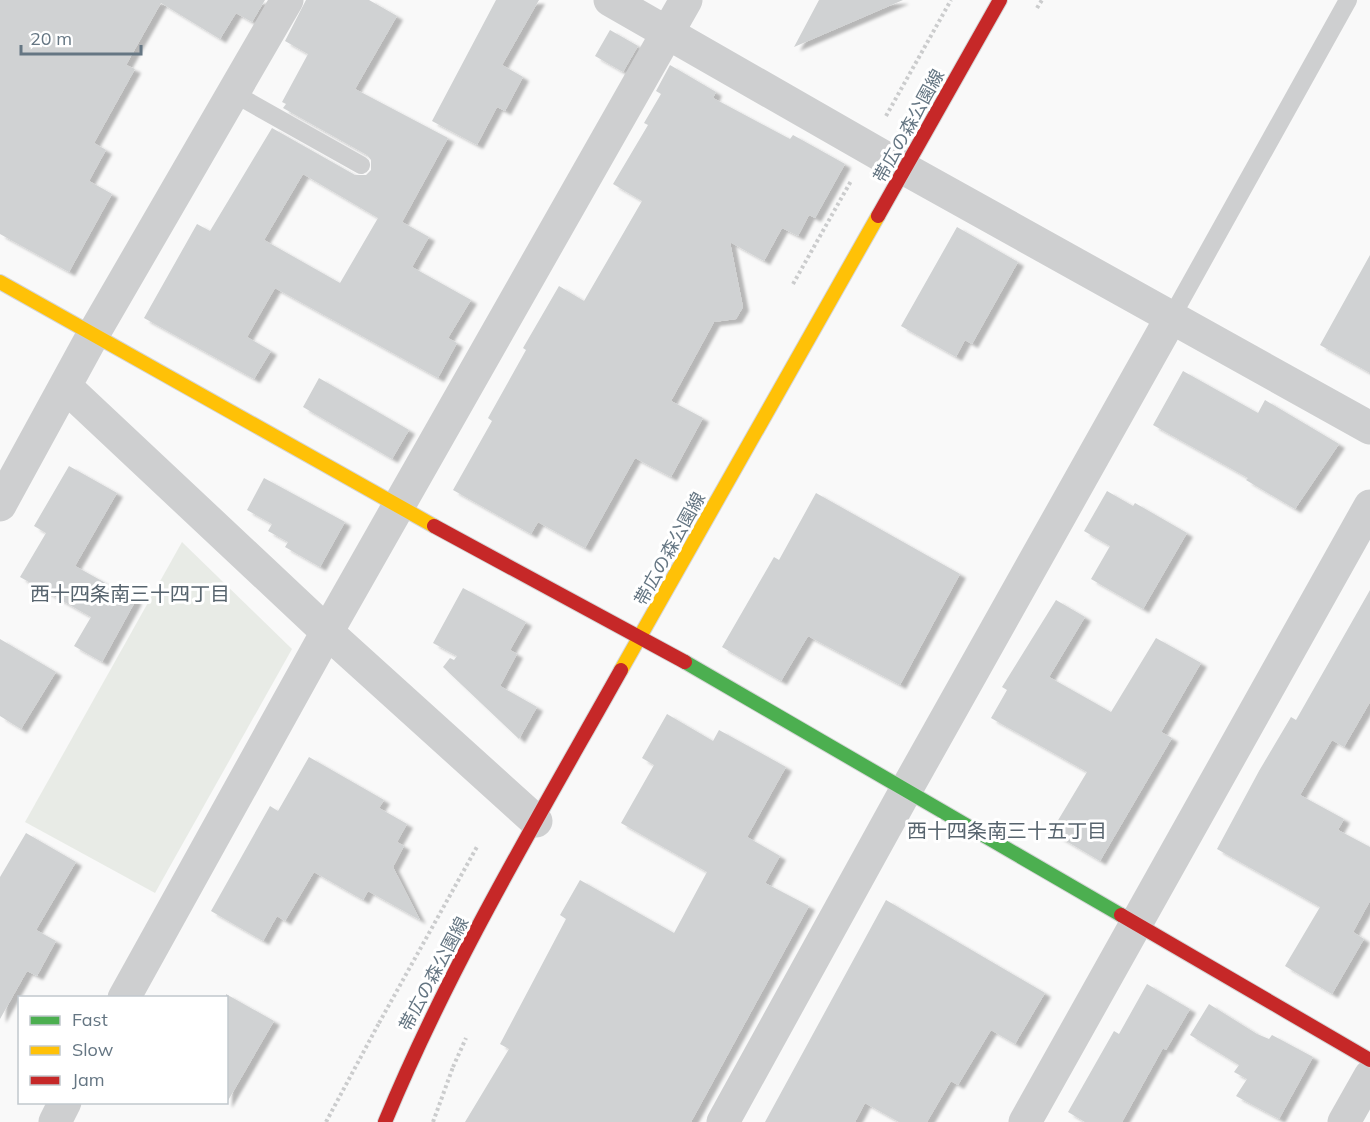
<svg xmlns="http://www.w3.org/2000/svg" width="1370" height="1122" viewBox="0 0 1370 1122" font-family="Mulish,'Noto Sans JP',sans-serif">
	<style>
		.green { fill: #e8ebe6 }
		.building { fill: #d0d2d3; fill-rule: evenodd; filter: url(#shadow) }
		.lines { fill: none; stroke-linecap: round; stroke-linejoin: round }
		.fast-casing { stroke: #d5d6d7; stroke-width: 16 }
		.slow-casing { stroke: #d5d6d7; stroke-width: 16 }
		.jam-casing { stroke: #d5d6d7; stroke-width: 16 }
		.path { stroke: #cbcccd; stroke-width: 4; stroke-dasharray: 3 3; stroke-linecap: butt }
		.lane { stroke: #cecfd0; stroke-width: 18 }
		.street { stroke: #cecfd0; stroke-width: 33 }
		.fast { stroke: #4caf50; stroke-width: 14 }
		.slow { stroke: #ffc107; stroke-width: 14 }
		.jam { stroke: #c62828; stroke-width: 14 }
		.labels { text-anchor: middle; stroke-width: 6; stroke-linejoin: round; paint-order: stroke }
		.street-label { font-size: 18px; fill: #657683; stroke: #fff }
		.neighbourhood-label { font-size: 20px; fill: #57646e; stroke: #fff }
	</style>
	<defs>
		<filter id="shadow"><feDropShadow dx="6" dy="4" stdDeviation="1.5" flood-color="#0004"/></filter>
	</defs>
	<rect width="100%" height="100%" fill="#f9f9f9"/>
	<path class="green" d="M182 542 292 649 155 893 25 822Z"/>
	<path class="building" d="M0 0H265L252 22 236 13 220 39 161 3 126 65 135 69 94 143 106 150 89 181 112 194 69 272 0 234Z
		M306 0H369L397 16 355 89 448 138 402 222 429 237 412 267 471 300 448 338 457 343 438 378 275 288 247 337 271 351 254 379 144 318 197 224 210 231 272 128 355 175H366L371 170V160L367 155 283 108 286 104 282 102 308 54 285 41ZM303 174 378 218 340 283 264 240Z
		M496 0H539L502 65 523 77 505 111 497 107 477 145 432 121Z
		M819 0H903L794 47Z
		M610 30 638 46 623 72 595 56Z
		M670 65 716 92 713 98 790 139 793 135 845 164 815 218 809 215 798 236 782 228 764 261 730 242 743 307 736 319 714 322 671 401 703 418 671 477 635 458 585 548 538 522 531 534 453 490 492 421 488 418 526 350 523 348 559 286 584 301 642 201 613 184 648 125 644 123 661 94 656 91Z
		M957 227 1018 262 972 344 965 340 956 357 901 326Z
		M1370 255V373L1320 345Z
		M1183 371 1258 413 1265 400 1339 444 1295 509 1246 480 1248 478 1153 425Z
		M319 378 409 430 392 459 303 407Z
		M69 466 117 493 75 566 136 600 102 662 74 646 91 617 20 577 46 533 34 526Z
		M264 478 345 522 320 567 285 547 288 542 268 531 272 524 247 510Z
		M1107 491 1133 506 1135 503 1187 533 1143 609 1091 579 1110 546 1084 531Z
		M816 493 960 574 900 685 808 636 781 681 722 647 774 557 779 560Z
		M463 588 526 622 510 650 517 654 500 686 537 707 519 739 443 667 450 658 454 660 457 656 433 643Z
		M1370 590V702L1344 747 1332 740 1300 795 1344 819 1338 830 1370 847V901L1353 932 1364 939 1332 994 1285 966 1320 907 1217 849 1259 771 1291 717 1296 720Z
		M1056 600 1085 617 1049 677 1111 712 1156 638 1201 663 1161 732 1172 738 1100 861 1051 832 1087 772 991 718 1007 690 1002 687Z
		M0 639 56 672 21 729 0 716Z
		M667 714 713 741 719 730 786 767 747 837 780 856 765 883 809 906 691 1122H465L509 1049 500 1044 566 919 560 915 580 880 674 933 707 872 621 823 654 765 642 758Z
		M309 757 384 800 379 808 407 824 397 842 404 846 393 867 420 920 368 891 363 900 314 872 285 921 277 916 263 941 211 911 270 806 278 811Z
		M26 833 76 862 36 930 56 941 37 976 27 971 0 1019V877Z
		M886 900 1045 993 1015 1044 991 1030 958 1085 951 1081 927 1122H899L865 1103 855 1122H765Z
		M1147 984 1190 1009 1166 1050 1163 1048 1122 1122H1085L1068 1112 1114 1031 1119 1034Z
		M226 994 274 1021 226 1104Z
		M1209 1004 1257 1034 1269 1039 1272 1035 1313 1057 1279 1119 1236 1096 1247 1079 1234 1072 1239 1065 1190 1035Z"/>
	<g class="lines">
		<g class="fast-casing">
			<path id="fast" d="M685 662 1121 915"/>
		</g>
		<g class="slow-casing">
			<path id="slow" d="M0 282 434 526
				M621 670 878 216"/>
		</g>
		<g class="jam-casing">
			<path id="jam" d="M878 216 1000 0
				M434 526 685 662
				M1121 915 1370 1060
				M385 1122C450 965 538 818 621 670"/>
		</g>
		<path class="path" d="M1037 8 1042 0
			M886 116 951 0
			M793 284 851 181
			M379 1023 478 845
			M453 1067 466 1038
			M326 1122 379 1023
			M433 1122 453 1067"/>
		<path class="lane" d="M233 93 361 165
			M1171 318 1348 0"/>
		<path class="street" d="M610 0 905 169 1370 428
			M66 387 327 632 536 821
			M0 505 94 333 287 0
			M124 998 327 632 686 0
			M55 1122 65 1102
			M723 1122 906 790 1171 318
			M1025 1122 1370 506
			M1344 1122 1370 1076"/>
		<use href="#fast" class="fast"/>
		<use href="#slow" class="slow"/>
		<use href="#jam" class="jam"/>
	</g>
	<g class="labels">
		<g class="street-label">
			<text transform="translate(909 126) rotate(-61)" y="6">帯広の森公園線</text>
			<text transform="translate(670 549) rotate(-61)" y="6">帯広の森公園線</text>
			<text transform="translate(434 974) rotate(-62)" y="6">帯広の森公園線</text>
		</g>
		<g class="neighbourhood-label">
			<text x="130" y="601">西十四条南三十四丁目</text>
			<text x="1007" y="838">西十四条南三十五丁目</text>
		</g>
	</g>
	<rect x="18" y="996" width="210" height="108" fill="#ffffff" stroke="#c1c8cd" stroke-width="1.5"/>
	<rect x="30" y="1016" width="30" height="9" fill="#4caf50" stroke="#c1c8cd" stroke-width="1.5"/>
	<text x="72" y="1026" font-size="18" fill="#657683">Fast</text>
	<rect x="30" y="1046" width="30" height="9" fill="#ffc107" stroke="#c1c8cd" stroke-width="1.5"/>
	<text x="72" y="1056" font-size="18" fill="#657683">Slow</text>
	<rect x="30" y="1076" width="30" height="9" fill="#c62828" stroke="#c1c8cd" stroke-width="1.5"/>
	<text x="72" y="1086" font-size="18" fill="#657683">Jam</text>
	<path d="M21 45v9h120v-9" fill="none" stroke="#657683" stroke-width="3"/>
	<text x="30" y="45" font-size="18" fill="#657683" stroke="#ffffff" stroke-width="4.5" paint-order="stroke">20 m</text>
</svg>
